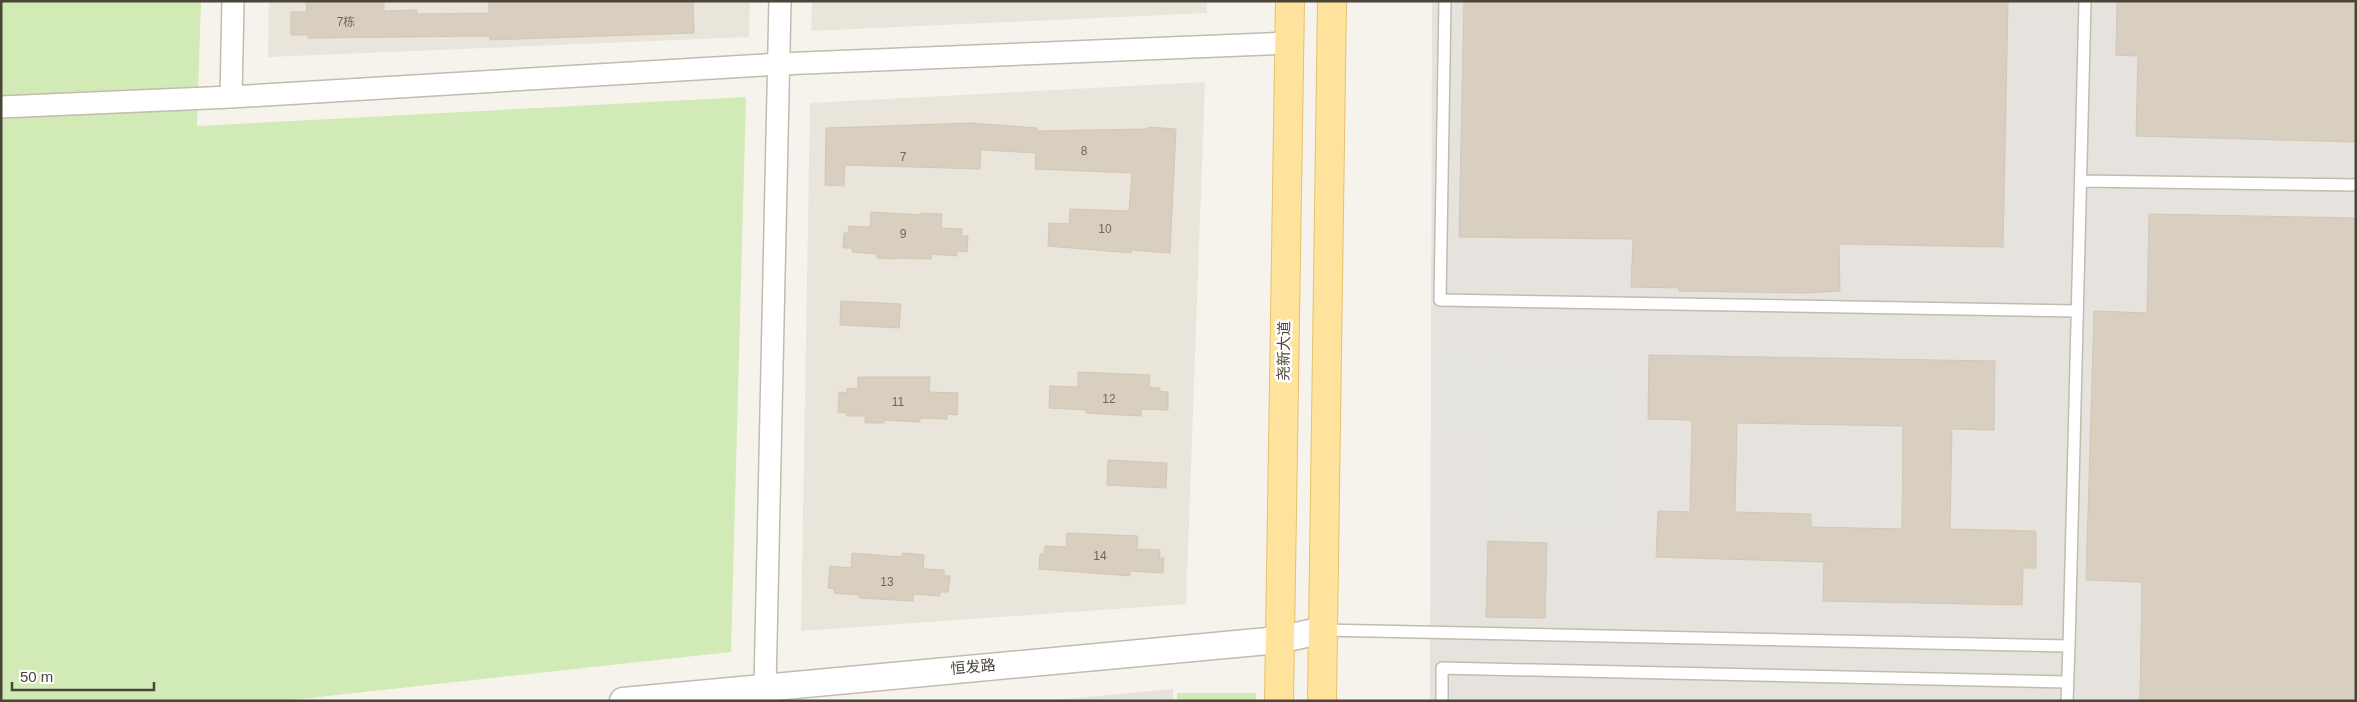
<svg xmlns="http://www.w3.org/2000/svg" width="2357" height="702" viewBox="0 0 2357 702" font-family="Arial,'Noto Sans SC',sans-serif">
	<style>
		.residential { fill: #eae5da }
		.industrial { fill: #e6e2dd }
		.green { fill: #d2eab5 }
		.parking { fill: #e5e3e0 }
		.building { fill: #d8cfc1; stroke: #d3c7b4; fill-rule: evenodd }
		.lines { fill: none; stroke-linecap: round; stroke-linejoin: round }
		.service-casing { stroke: #c2bbae; stroke-width: 14 }
		.minor-casing { stroke: #c2bbae; stroke-width: 24 }
		.tertiary-casing { stroke: #c2bbae; stroke-width: 29 }
		.primary-casing { stroke: #e6c16a; stroke-width: 30 }
		.service { stroke: #fff; stroke-width: 11 }
		.minor { stroke: #fff; stroke-width: 21 }
		.tertiary { stroke: #fff; stroke-width: 26 }
		.primary { stroke: #ffe39c; stroke-width: 28 }
		.labels { text-anchor: middle; stroke-width: 5; stroke-linejoin: round; paint-order: stroke }
		.number-label { font-size: 12px; fill: #6e675b }
		.street-label { font-size: 15px; fill: #4b4439; stroke: #fff }
	</style>
	<rect width="100%" height="100%" fill="#f6f3ec"/>
	<path class="residential" d="M269 1H750L749 37 268 57Z
		M812 1H1207V13L811 31Z
		M1205 82 1186 604 801 631 810 103Z"/>
	<path class="industrial" d="M1432 1H2356V701H1430Z
		M1173 689V701H1045Z"/>
	<path class="green" d="M1 1H201L197 126 746 97 731 652 282 701H1Z
		M1177 693H1256V701H1177Z"/>
	<path class="parking" d="M1435 352 1623 354 1621 528 1480 526 1481 433H1452L1450 605H1432Z"/>
	<path class="building" d="M306 1H384V11L417 10V14L489 13V1H693L694 33 490 40 489 36 308 38V35H291V12H307Z
		M1464 1H2008L2003 247 1839 244 1840 291 1804 293 1679 291V288L1631 287 1633 239 1459 237Z
		M2117 1H2356V142L2136 136 2138 56 2116 55Z
		M971 123 1037 128V131L1148 129V127L1176 129 1170 253 1131 250V253L1048 246 1049 223 1069 224 1070 209 1129 211 1132 173 1035 169 1036 153 981 150 980 169 845 165 844 186 825 185 826 128Z
		M871 212 921 215V213L942 214 941 228 962 229V236H968L967 252 957 251V256L932 254 931 259 897 258V259L877 258V254L852 252V248H843L844 233H848L849 226 870 227Z
		M2149 214 2356 218V701H2140L2142 582 2086 580 2094 311 2147 313Z
		M841 301 901 304 899 328 840 325Z
		M1649 355 1995 361 1994 430 1952 429 1950 529 2036 531V568H2023L2022 605 1823 601 1824 562 1656 557 1658 511 1690 512 1692 420 1648 419ZM1737 423 1903 426 1902 529 1811 527V514L1735 512Z
		M1078 372 1150 375 1149 387 1160 388V391L1168 392V410L1141 409V416L1086 413V410L1049 408 1050 386 1078 387Z
		M858 377H930L929 392 958 393 957 415 947 414V419L920 418V422L884 420V423H865V416H847V413L838 412 839 392 847 393V388L858 389Z
		M1108 460 1167 463 1166 488 1107 485Z
		M1067 533 1138 536 1137 549 1160 550 1159 558H1164L1163 573 1130 571V576L1039 569 1040 554H1044L1045 546 1066 547Z
		M1488 541 1547 543 1545 618 1486 617Z
		M852 553 902 557 903 553 924 555 923 569 944 570V576H950L948 592H940V596L914 594 913 601 859 598V595L834 593 835 589 828 588 830 566 851 568Z"/>
	<g class="lines">
		<g class="service-casing">
			<path id="service" d="M1445 1 1440 300 2077 311
				M2081 181 2356 185
				M1323 630 2069 646 2085 1
				M1442 701V668L2067 682
				M2067 701 2069 646"/>
		</g>
		<g class="minor-casing">
			<path id="minor" d="M231 97 233 1
				M1 107 231 97 779 64 1289 43
				M765 687 780 1"/>
		</g>
		<g class="tertiary-casing">
			<path id="tertiary" d="M623 701 1279 640 1323 630"/>
		</g>
		<g class="primary-casing">
			<path id="primary" d="M1279 701 1290 1
				M1322 701 1332 1"/>
		</g>
		<use href="#service" class="service"/>
		<use href="#minor" class="minor"/>
		<use href="#tertiary" class="tertiary"/>
		<use href="#primary" class="primary"/>
	</g>
	<g class="labels">
		<g class="number-label">
			<text x="346" y="26">7栋</text>
			<text x="1084" y="155">8</text>
			<text x="903" y="161">7</text>
			<text x="1105" y="233">10</text>
			<text x="903" y="238">9</text>
			<text x="1109" y="403">12</text>
			<text x="898" y="406">11</text>
			<text x="1100" y="560">14</text>
			<text x="887" y="586">13</text>
		</g>
		<g class="street-label">
			<text transform="translate(1284 351) rotate(-89)" y="5">尧新大道</text>
			<text transform="translate(973 667) rotate(-5)" y="5">恒发路</text>
		</g>
	</g>
	<rect width="2357" height="702" fill="none" stroke="#4b4439" stroke-width="5"/>
	<path d="M12 682v8h142v-8" fill="none" stroke="#4b4439" stroke-width="2.5"/>
	<text x="20" y="682" font-size="15" fill="#4b4439" stroke="#ffffff" stroke-width="4" paint-order="stroke">50 m</text>
</svg>
